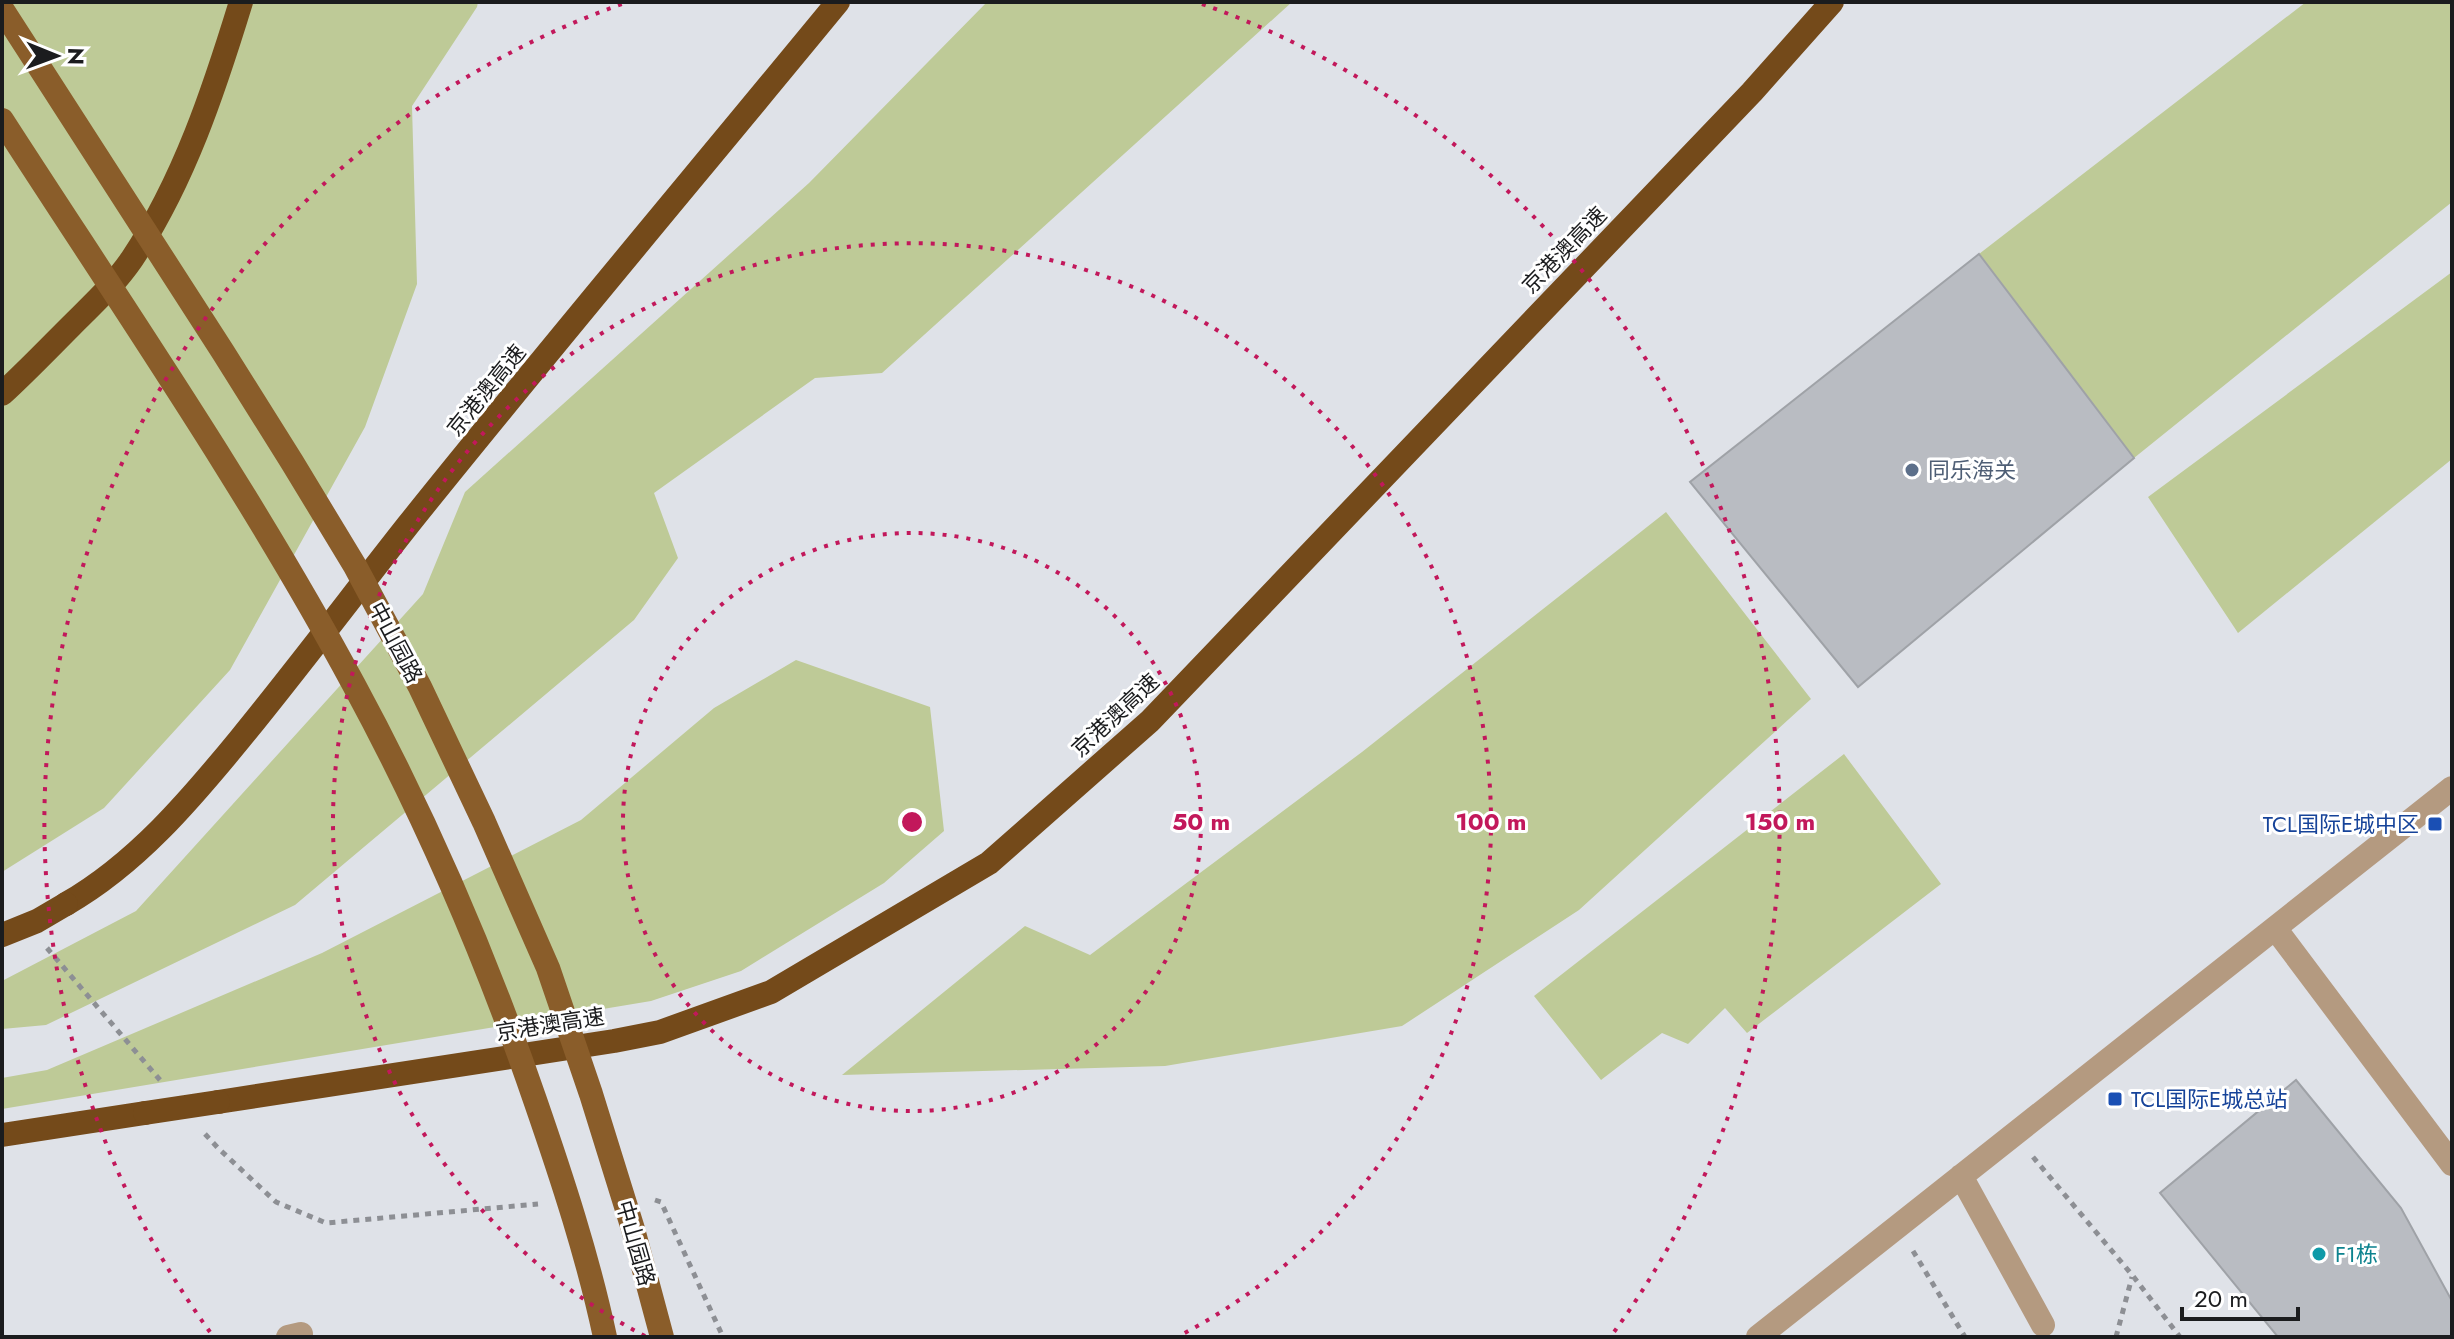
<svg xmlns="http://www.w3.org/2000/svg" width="2454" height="1339" viewBox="0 0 2454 1339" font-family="Jost,'Noto Sans SC',sans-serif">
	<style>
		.green { fill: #beca97 }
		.building { fill: #b9bcc2; stroke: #9fa2a7; stroke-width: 2 }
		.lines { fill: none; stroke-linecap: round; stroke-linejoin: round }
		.path { stroke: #8d8f94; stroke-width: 5; stroke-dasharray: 6 6; stroke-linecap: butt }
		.minor { stroke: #b49a80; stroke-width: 24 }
		.highway { stroke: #744a1a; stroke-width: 24 }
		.major-bridge { stroke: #8a5d2a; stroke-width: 24 }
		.highway-bridge { stroke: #744a1a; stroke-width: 24 }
		.ring { fill: none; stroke: #c2185b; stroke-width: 4; stroke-dasharray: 4 8 }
		.service-dot { fill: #5c6f8a; stroke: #fff; stroke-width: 3 }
		.transit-dot { fill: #1a4fb4; stroke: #fff; stroke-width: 3 }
		.culture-dot { fill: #0f9aa8; stroke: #fff; stroke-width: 3 }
		.labels { text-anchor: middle; stroke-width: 6; stroke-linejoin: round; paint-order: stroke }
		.street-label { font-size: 22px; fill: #1b1c1e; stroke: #fff }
		.service-label { font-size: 22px; fill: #4e5e75; stroke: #fff; text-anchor: start }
		.transit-label { font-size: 22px; fill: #164399; stroke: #fff; text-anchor: end }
		.culture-label { font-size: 22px; fill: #0d838f; stroke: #fff; text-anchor: start }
		.centre { fill: #c2185b; stroke: #fff; stroke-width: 4 }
		.ring-label { font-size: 24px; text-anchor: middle; font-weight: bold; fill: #c2185b; stroke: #fff; stroke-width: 6; stroke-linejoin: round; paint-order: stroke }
	</style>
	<rect width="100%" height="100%" fill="#dfe2e8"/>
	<path class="green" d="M2 2H478L477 7 412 106 417 284 365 427 230 670 104 808 2 872Z
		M987 2H1292L882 373 815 378 654 493 678 558 634 620 295 905 46 1025 2 1029V981L136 911 423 594 465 492 809 183Z
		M2306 2H2452V202L2134 458 1979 254Z
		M2452 272V459L2238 633 2148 497Z
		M1666 512 1811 699 1579 910 1402 1026 1165 1066 842 1075 1025 926 1090 955 1362 752Z
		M796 660 930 707 944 831 884 883 741 971 651 1001 2 1109V1078L47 1070 322 953 581 820 714 708Z
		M1844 754 1941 884 1747 1033 1725 1008 1688 1044 1662 1033 1601 1080 1534 996Z"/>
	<path class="building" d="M1979 254 2134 458 1858 687 1690 482Z
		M2296 1080 2401 1208 2452 1301V1337H2278L2160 1193Z"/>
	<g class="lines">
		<path class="path" d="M47 948 160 1080
			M205 1134 218 1148 276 1202 326 1223 538 1204
			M2033 1157 2133 1276 2180 1337
			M655 1200 661 1202 723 1337
			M1913 1251 1965 1337
			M2116 1337 2132 1277"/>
		<path class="minor" d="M2275 928 2452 1164
			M1961 1176 2043 1325
			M288 1337 301 1334V1337
			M1758 1337 2452 788"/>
		<path class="highway" d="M2 394C26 372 48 349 71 326 92 305 115 284 132 259 184 181 214 90 241 2
			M66 904C136 864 190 800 240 739 298 668 352 596 408 525 549 349 695 176 838 2
			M218 1102 614 1041 660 1032 771 992 989 863 1150 721 1752 92 1832 2
			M2 1135 145 1113"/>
		<path class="major-bridge" d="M2 9 223 352 292 462 355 566 420 687 484 822 548 968 591 1094 633 1229 662 1337
			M2 120C122 306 249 490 354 685 426 818 486 957 535 1100 562 1178 588 1257 605 1337"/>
		<path class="highway-bridge" d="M2 935 37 921 66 904
			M145 1113 218 1102"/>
	</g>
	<g class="ring">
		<circle cx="912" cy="822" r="289"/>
		<path d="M645 1336A579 579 0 1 1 1179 1336"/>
		<path d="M210 1332A868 868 0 0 1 622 4M1202 4A868 868 0 0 1 1614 1332"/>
	</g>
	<circle class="service-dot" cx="1912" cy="470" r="8"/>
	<g class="transit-dot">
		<rect x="2427" y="816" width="16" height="16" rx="4"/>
		<rect x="2107" y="1091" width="16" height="16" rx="4"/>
	</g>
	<circle class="culture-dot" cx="2319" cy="1254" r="8"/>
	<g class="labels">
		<g class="street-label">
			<text transform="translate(1564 250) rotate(-46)" y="8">京港澳高速</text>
			<text transform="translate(486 390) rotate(-51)" y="8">京港澳高速</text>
			<text transform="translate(396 642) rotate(62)" y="8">中山园路</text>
			<text transform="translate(1115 715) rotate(-43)" y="8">京港澳高速</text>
			<text transform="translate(550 1024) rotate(-9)" y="8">京港澳高速</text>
			<text transform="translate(636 1243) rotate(74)" y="8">中山园路</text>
		</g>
		<g class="service-label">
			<text x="1928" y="478">同乐海关</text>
		</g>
		<g class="transit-label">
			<text x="2419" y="832">TCL国际E城中区</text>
			<text x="2131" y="1107" text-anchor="start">TCL国际E城总站</text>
		</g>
		<g class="culture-label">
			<text x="2335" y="1262">F1栋</text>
		</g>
	</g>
	<circle cx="912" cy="822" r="12" class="centre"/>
	<g class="ring-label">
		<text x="1201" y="830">50 m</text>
		<text x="1491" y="830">100 m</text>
		<text x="1780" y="830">150 m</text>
	</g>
	<rect width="2454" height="1339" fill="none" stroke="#1b1c1e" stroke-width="8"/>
	<g transform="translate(56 56) rotate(91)" stroke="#ffffff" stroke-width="6" paint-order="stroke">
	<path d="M0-6L14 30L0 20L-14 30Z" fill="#1b1c1e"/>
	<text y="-12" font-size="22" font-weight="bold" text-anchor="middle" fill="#1b1c1e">N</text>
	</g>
	<path d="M2182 1307v12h116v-12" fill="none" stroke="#1b1c1e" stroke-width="4"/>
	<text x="2194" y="1307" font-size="24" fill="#1b1c1e" stroke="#ffffff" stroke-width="6" paint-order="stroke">20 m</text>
</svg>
